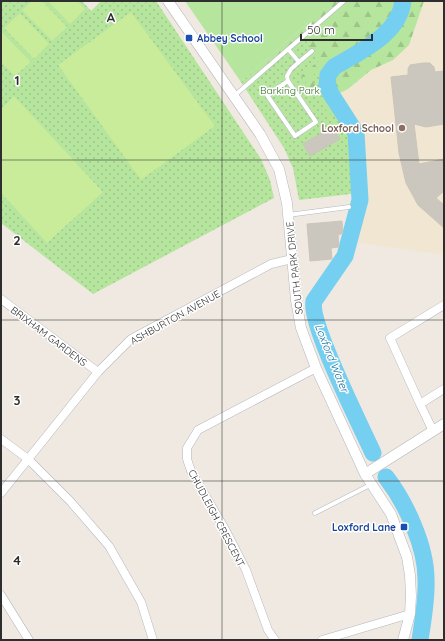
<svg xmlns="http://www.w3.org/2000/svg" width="445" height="641" viewBox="0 0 445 641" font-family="Quicksand,sans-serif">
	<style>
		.education { fill: #f0e6d1 }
		.grass { fill: url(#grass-dots) }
		.forest { fill: url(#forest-firs) }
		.garden { fill: #b6e59e }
		.pitch { fill: #c9ec9a }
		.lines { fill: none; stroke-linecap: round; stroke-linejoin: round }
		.river { stroke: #75cff0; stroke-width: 17 }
		.building { fill: #cbc7bf; stroke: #cbc5ba }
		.service-casing { stroke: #b4b7c1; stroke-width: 5 }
		.minor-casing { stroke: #b4b7c1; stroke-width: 9 }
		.tertiary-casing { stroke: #b4b7c1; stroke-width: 11 }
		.service { stroke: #fff; stroke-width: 4 }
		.minor { stroke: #fff; stroke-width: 8 }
		.tertiary { stroke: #fff; stroke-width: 10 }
		.grid { fill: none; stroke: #2e2e2e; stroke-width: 1; stroke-opacity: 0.55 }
		.transit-dot { fill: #1a4fb4; stroke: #fff; stroke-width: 1.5 }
		.education-dot { fill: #8d6e63; stroke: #fff; stroke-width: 1.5 }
		.labels { text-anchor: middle; stroke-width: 3; stroke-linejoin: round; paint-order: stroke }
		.transit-label { font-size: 10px; font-weight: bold; fill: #164399; stroke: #fff; text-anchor: start }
		.park-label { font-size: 10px; fill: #2c6e1b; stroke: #fff }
		.education-label { font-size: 10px; font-weight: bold; fill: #785e54; stroke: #fff; text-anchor: end }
		.street-label { font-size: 10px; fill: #2e2e2e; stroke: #fff }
		.water-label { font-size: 11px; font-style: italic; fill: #0d6fa3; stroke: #fff }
		.grid-label { font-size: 13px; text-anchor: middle; font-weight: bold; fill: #2e2e2e; stroke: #fff; stroke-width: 3; stroke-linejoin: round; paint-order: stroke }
	</style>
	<defs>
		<pattern id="grass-dots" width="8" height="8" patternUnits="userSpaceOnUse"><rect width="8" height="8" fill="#b6e59e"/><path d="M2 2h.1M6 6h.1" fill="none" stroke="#9dc588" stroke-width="1.8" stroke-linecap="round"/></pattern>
		<pattern id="forest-firs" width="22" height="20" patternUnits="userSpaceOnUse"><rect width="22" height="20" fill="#b6e59e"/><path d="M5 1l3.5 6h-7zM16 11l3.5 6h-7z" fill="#9dc588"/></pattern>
	</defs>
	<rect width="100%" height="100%" fill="#efe9e1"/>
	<path class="education" d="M408 1H444V255L355 242 366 198 363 171V142L358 124 334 87 333 78 339 70 394 33 403 18Z"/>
	<path class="grass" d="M1 1H82L91 11 101 1H156L261 159 270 180 274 198 93 294 1 223Z
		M332 1H400C395 46 336 45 325 80L328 93 354 135 359 193 299 200 293 168 284 148 241 82Z"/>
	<path class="forest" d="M332 1H400C397 33 358 49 334 64L329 69 314 74 312 79C317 92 330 102 331 117L301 76 321 59 304 39 254 81 253 73Z
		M408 1H424L409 45 393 60 371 70 348 89 338 94 332 83 335 75C361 48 401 45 408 1Z"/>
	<path class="garden" d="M185 1H332L241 82Z"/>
	<path class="pitch" d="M32 1H42L67 27 52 41 22 10Z
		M48 1H77L85 9 70 24Z
		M131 12 215 126 141 180 58 65Z
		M20 13 49 44 34 59 4 28Z
		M1 31 31 62 15 76 1 62Z
		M14 96 103 192 47 243 1 193V109Z"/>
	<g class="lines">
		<path class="river" d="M373 453C362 428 308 322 314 301L345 256 360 200 356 133 331 94 327 85 328 75 334 67C360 51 399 35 403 1
			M386 477C406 503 426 546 426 579 427 599 423 620 420 640"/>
	</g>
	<path class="building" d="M423 63H430L434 67 435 72 444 71V124L426 127 414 124 419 164 444 159V191L436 198 444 205V228L418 205 406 183 399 153 391 77 408 75V69L410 65Z
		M332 127 340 139 310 156 303 144Z
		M342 221 343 233 338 235 339 247 331 248 332 259 310 261 307 224Z"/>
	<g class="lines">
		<g class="service-casing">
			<path id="service" d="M288 49 299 62 291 69 287 76 288 81 316 122 295 136 267 95 288 81
				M299 62 312 51
				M234 96 344 1
				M288 215 349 207
				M315 513 372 484"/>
		</g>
		<g class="minor-casing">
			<path id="minor" d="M1 299 98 372
				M420 404 390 338 444 305
				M433 431 420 404 444 389
				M1 439 28 459 70 501 109 546 141 602 153 640
				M1 493 98 372 131 339 271 264 292 259
				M1 595 29 640
				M275 640 268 630 246 570 226 531 191 471 187 459V448L198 430 316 368
				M322 640 410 614"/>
		</g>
		<g class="tertiary-casing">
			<path id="tertiary" d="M168 1 260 134 279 169 287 203 296 300 301 328 316 368 365 474 391 514 407 557 410 575 411 596 410 614 403 640
				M365 474 444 424"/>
		</g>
		<use href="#service" class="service"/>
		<use href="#minor" class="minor"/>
		<use href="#tertiary" class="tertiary"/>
	</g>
	<path class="grid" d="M222 1V640M1 160H444M1 320H444M1 481H444"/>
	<g class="transit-dot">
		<rect x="185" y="34" width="8" height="8" rx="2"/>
		<rect x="400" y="523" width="8" height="8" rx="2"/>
	</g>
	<circle class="education-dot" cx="402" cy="128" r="4"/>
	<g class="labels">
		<g class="transit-label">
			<text x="197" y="42">Abbey School</text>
			<text x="396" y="531" text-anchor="end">Loxford Lane</text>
		</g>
		<g class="park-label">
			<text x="290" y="94">Barking Park</text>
		</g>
		<g class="education-label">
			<text x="394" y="132">Loxford School</text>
		</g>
		<g class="street-label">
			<text transform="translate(294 268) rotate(-96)" y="4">SOUTH PARK DRIVE</text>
			<text transform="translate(175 317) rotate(-29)" y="4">ASHBURTON AVENUE</text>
			<text transform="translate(49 336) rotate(37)" y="4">BRIXHAM GARDENS</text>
			<text transform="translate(217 518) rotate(62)" y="4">CHUDLEIGH CRESCENT</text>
		</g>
		<g class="water-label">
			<text transform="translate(332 358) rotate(68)" y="4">Loxford Water</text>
		</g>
	</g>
	<g class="grid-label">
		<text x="111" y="22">A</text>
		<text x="17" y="85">1</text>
		<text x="17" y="245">2</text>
		<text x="17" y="405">3</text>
		<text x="17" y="565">4</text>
	</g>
	<rect width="445" height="641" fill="none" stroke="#2e2e2e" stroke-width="4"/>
	<path d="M301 34v6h71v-6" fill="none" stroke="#2e2e2e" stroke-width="2"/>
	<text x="307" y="34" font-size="12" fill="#2e2e2e" stroke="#ffffff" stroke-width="3" paint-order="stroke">50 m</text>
</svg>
